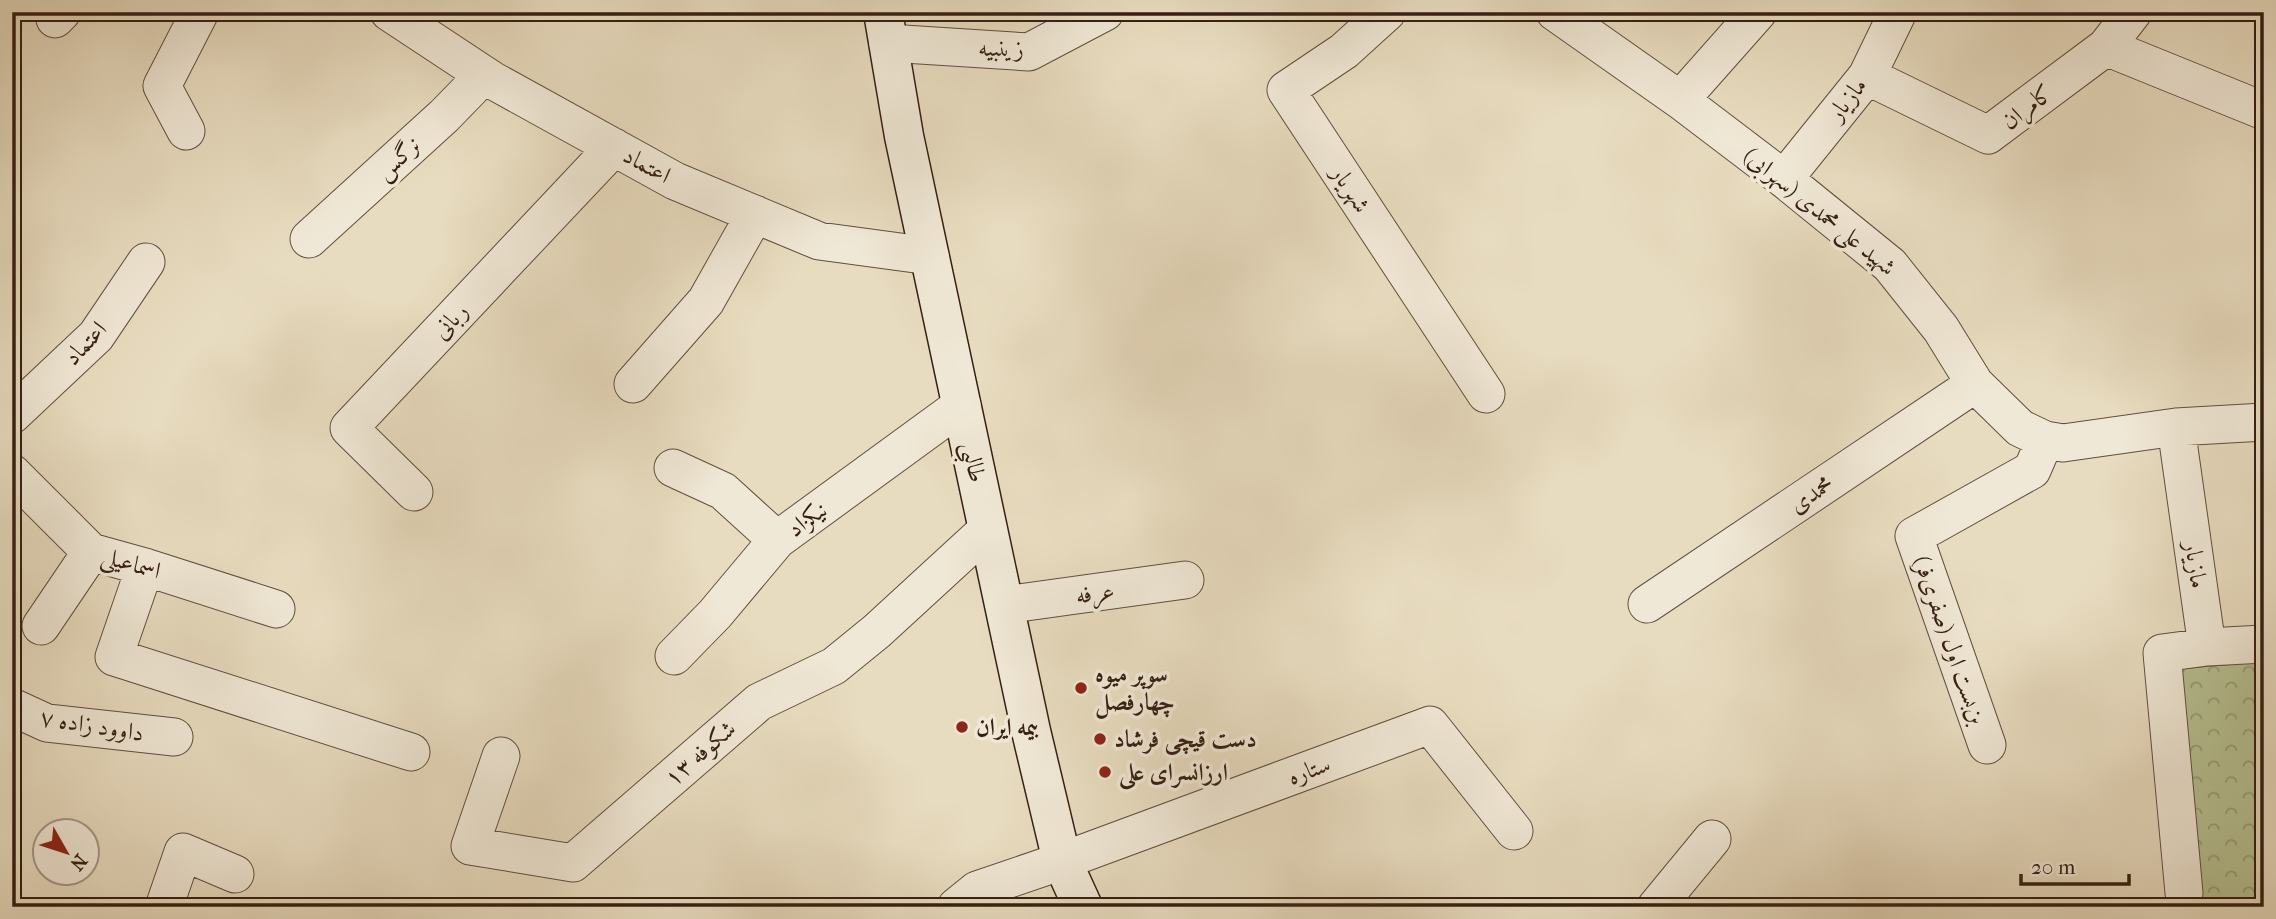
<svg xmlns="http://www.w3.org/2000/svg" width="2276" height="919" viewBox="0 0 2276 919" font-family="'IM FELL French Canon',Amiri,serif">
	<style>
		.park { fill: url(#park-crowns); stroke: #767052; stroke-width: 2 }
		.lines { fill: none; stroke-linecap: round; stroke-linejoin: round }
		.minor-casing { stroke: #624e3e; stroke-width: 39 }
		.secondary-casing { stroke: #351f12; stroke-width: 41 }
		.minor { stroke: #f0e8d6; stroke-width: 37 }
		.secondary { stroke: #f0e8d6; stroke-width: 38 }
		.poi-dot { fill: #8f2418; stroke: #f0e8d6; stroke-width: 2.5 }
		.labels { text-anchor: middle; stroke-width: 7; stroke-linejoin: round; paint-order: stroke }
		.street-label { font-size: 24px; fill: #351f12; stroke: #f0e8d6 }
		.poi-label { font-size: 24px; font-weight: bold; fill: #351f12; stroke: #f0e8d6; text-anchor: start }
	</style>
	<defs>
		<pattern id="park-crowns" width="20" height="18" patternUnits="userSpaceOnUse" patternTransform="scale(1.75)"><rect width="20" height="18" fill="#b6c092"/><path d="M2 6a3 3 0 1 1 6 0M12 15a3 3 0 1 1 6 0" fill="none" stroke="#959b76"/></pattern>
	</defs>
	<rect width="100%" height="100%" fill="#e8dcc0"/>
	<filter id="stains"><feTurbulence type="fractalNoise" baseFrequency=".00286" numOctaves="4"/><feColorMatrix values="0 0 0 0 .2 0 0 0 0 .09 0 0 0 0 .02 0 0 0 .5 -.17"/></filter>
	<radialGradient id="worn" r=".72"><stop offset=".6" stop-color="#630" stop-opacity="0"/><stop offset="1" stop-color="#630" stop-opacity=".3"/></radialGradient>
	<path class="park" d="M2264 661V907H2182L2172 669Z"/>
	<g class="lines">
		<g class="minor-casing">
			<path id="minor" d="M389 12 492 80 675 181 819 241 930 256
				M1387 12 1344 51 1286 90 1486 394
				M1555 12 1680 100 1784 179 1890 265 1941 329 1975 384 2020 428 2045 440 2063 443 2176 427 2264 422
				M55 19 62 12
				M888 43 1029 52 1105 12
				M2106 47 2133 12
				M1867 76 1988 135 2106 47 2264 111
				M1680 100 1758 12
				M186 131 162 86 200 12
				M1784 179 1867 76 1898 12
				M309 239 444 116 484 75
				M633 384 706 301 755 214
				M12 415 96 336 146 262
				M2176 427 2207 647 2264 644
				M673 468 723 491 777 540
				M12 473 91 552 145 567 276 609
				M414 492 349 428 614 147
				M145 567 114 657 411 752
				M1647 604 1975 384
				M1004 605 1185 580
				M41 626 91 552
				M674 656 715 614 777 540 962 405
				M12 707 47 723 174 737
				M1987 745 1914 536 2032 470 2045 440
				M501 756 470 846 573 863 759 702 834 666 877 631 988 529
				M2184 893 2162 653 2207 647
				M164 907 183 852 235 874
				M956 907 977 890 1062 861 1430 725 1514 831
				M1656 907 1712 839"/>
		</g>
		<g class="secondary-casing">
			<path id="secondary" d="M883 12 904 136 1031 731 1062 861 1083 907"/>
		</g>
		<use href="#minor" class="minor"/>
		<use href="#secondary" class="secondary"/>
	</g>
	<g class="poi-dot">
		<circle cx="1081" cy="688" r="7"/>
		<circle cx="962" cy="727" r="7"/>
		<circle cx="1100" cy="739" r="7"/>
		<circle cx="1105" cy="772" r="7"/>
	</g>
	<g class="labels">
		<g class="street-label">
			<text transform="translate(1001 48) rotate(1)" y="8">زینبیه</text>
			<text transform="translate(1847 99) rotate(-52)" y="8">مازیار</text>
			<text transform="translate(2027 107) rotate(-37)" y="8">کامران</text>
			<text transform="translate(398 158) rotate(-42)" y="8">نرگس</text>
			<text transform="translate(647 165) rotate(29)" y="8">اعتماد</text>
			<text transform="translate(1351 189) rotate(57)" y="8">شهریار</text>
			<text transform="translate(1820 211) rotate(39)" y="8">شهید علی محمدی (سهرابی)</text>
			<text transform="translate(450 321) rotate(-47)" y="8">ربانی</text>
			<text transform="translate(85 343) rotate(-47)" y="8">اعتماد</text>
			<text transform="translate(974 462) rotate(78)" y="8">طالبی</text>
			<text transform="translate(1811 494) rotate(-34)" y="8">محمدی</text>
			<text transform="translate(807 519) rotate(-36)" y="8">نیکزاد</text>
			<text transform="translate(131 563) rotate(16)" y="8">اسماعیلی</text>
			<text transform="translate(2196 565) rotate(82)" y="8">مازیار</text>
			<text transform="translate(1095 593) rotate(-8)" y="8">عرفه</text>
			<text transform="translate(1950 640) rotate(71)" y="8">بن‌بست اول (صفری‌فر)</text>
			<text transform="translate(92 725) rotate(9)" y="8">داوود زاده ۷</text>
			<text transform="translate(700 753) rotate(-41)" y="8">شکوفه ۱۳</text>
			<text transform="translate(1309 770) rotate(-20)" y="8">ستاره</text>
		</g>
		<g class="poi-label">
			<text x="1095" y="682">سوپر میوه<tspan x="1095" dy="28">چهارفصل</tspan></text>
			<text x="976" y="735">بیمه ایران</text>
			<text x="1114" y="747">دست قیچی فرشاد</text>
			<text x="1119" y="780">ارزانسرای علی</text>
		</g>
	</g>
	<rect width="2276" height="919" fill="none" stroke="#e8dcc0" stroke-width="42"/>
	<rect x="14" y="14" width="2248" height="891" fill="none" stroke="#351f12" stroke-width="3.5"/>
	<rect x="21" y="21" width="2234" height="877" fill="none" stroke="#351f12" stroke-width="2"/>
	<g transform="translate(66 852) rotate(129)"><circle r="33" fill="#f0e8d6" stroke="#a59888" stroke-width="2"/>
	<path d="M0-5L12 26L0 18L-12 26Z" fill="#8f2418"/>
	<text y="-10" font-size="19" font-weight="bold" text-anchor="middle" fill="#351f12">N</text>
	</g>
	<path d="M2021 874v10h108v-10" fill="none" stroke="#351f12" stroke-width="3.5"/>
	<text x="2031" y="874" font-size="21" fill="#351f12" stroke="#f0e8d6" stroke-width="5" paint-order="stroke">20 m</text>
	<rect width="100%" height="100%" filter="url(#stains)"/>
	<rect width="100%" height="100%" fill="url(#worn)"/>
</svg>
